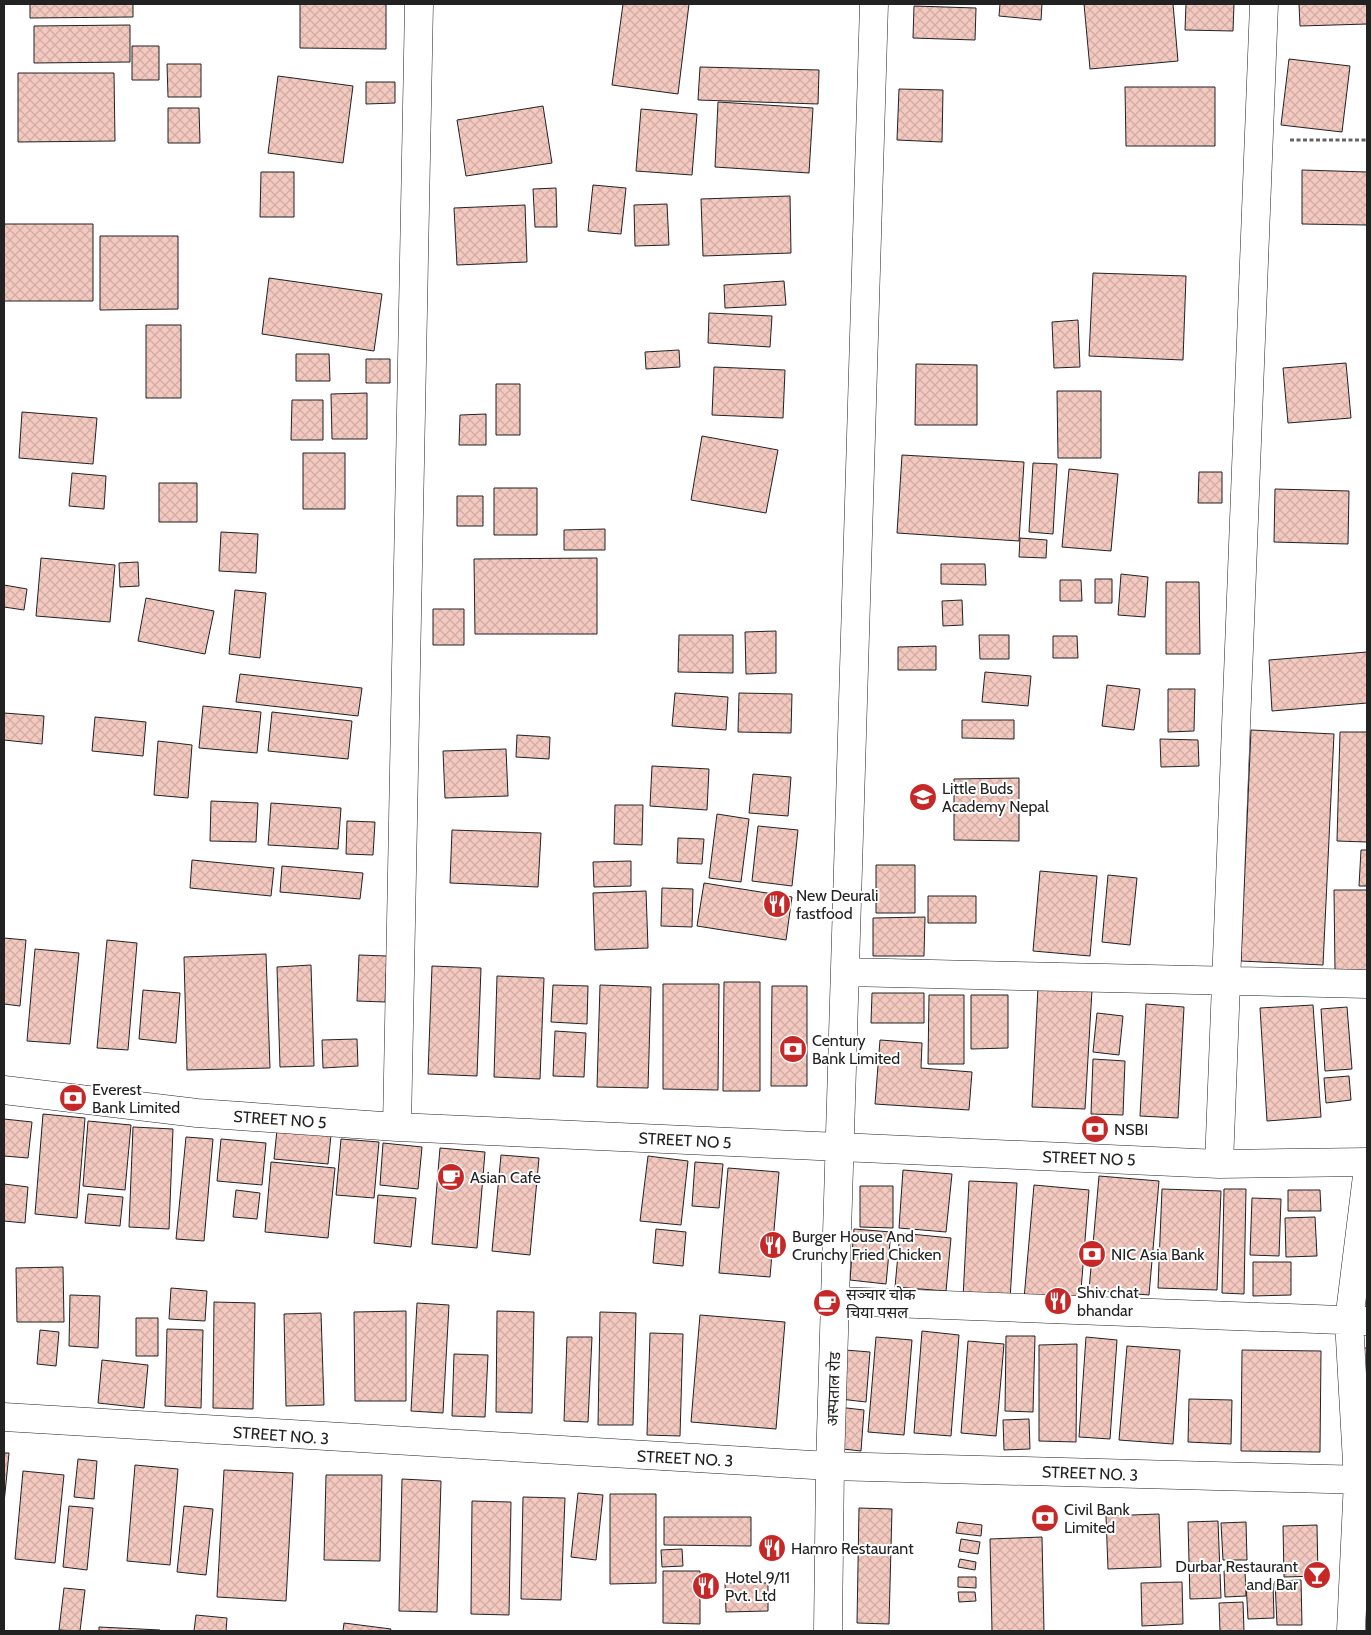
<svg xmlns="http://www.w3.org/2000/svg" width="1371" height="1635" viewBox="0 0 1371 1635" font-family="Cabin,'Noto Sans Devanagari',sans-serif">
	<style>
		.building { fill: url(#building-cross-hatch); stroke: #222 }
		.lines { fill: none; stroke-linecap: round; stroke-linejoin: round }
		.street-casing { stroke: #222; stroke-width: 29 }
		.path { stroke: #646464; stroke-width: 3; stroke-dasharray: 4 2.5; stroke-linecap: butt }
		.street { stroke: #fff; stroke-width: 28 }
		.labels { text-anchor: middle; stroke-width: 4; stroke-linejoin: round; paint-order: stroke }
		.poi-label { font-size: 16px; fill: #222; stroke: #fff; text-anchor: start }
		.street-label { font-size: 16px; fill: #222; stroke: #fff }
	</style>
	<defs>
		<pattern id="building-cross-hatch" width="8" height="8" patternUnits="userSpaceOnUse" patternTransform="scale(1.25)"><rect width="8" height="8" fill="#f3c9c0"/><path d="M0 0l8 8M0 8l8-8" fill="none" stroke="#d0aca5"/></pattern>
	</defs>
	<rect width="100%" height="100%" fill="#fff"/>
	<path class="building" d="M30 4H133V17L30 18Z
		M300 4H386V49L300 48Z
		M623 4H689L678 94 612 85Z
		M1000 4H1042L1041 20 999 16Z
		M1084 4H1173L1178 61 1090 69Z
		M1186 4H1234L1233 31 1185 30Z
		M1299 4H1367V24L1300 26Z
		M914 6 976 8 975 40 913 38Z
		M130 25V62L34 63V26Z
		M132 46H159V80H132Z
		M1289 59 1350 66 1342 132 1281 125Z
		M167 64H201V97H168Z
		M700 67 819 70 818 104 698 100Z
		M18 73H114L115 141 18 142Z
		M278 76 353 86 343 163 268 153Z
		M366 82H395V103L366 104Z
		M1125 87H1215V146H1126Z
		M899 89 943 90 942 142 897 140Z
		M718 102 813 108 809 173 715 167Z
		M543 106 552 163 466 176 457 120Z
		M168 108H199L200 143H168Z
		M641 109 697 114 692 175 636 171Z
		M1302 170 1367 172V225L1302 224Z
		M261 172H294V217H260Z
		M593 185 626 188 621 234 588 231Z
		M556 188 557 227H535L533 189Z
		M790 196 791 253 703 256 701 199Z
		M667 204 669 245 635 246 634 205Z
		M525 205 527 262 457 265 454 208Z
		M4 224H93V301H4Z
		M100 236H178V309L100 310Z
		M1093 273 1186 276 1183 360 1089 356Z
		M269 278 382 294 374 351 262 334Z
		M784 281 786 305 725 308 724 285Z
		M709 313 772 316 770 347 708 343Z
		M1078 320 1080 367 1054 368 1052 322Z
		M146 325H181V398H146Z
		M679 350 680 367 646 369 645 352Z
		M296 354H329L330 381H296Z
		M366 359H390V383H366Z
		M1346 363 1351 418 1288 423 1283 368Z
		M916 364 977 365V425H915Z
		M714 367 785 370 783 418 712 415Z
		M496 384H520V435H496Z
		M1057 391H1101V458H1058Z
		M367 393V439H332L331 394Z
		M292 400H323V440H291Z
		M22 412 97 418 93 464 19 458Z
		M486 414V445H459L460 415Z
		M702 436 778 450 766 513 691 500Z
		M303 453H345V509H303Z
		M902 455 1024 462 1019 541 897 533Z
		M1033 463 1057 464 1053 534 1029 532Z
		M1069 469 1118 474 1111 551 1062 547Z
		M1199 472H1222V503H1198Z
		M72 473 106 476 104 509 69 506Z
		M159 483H197V522H159Z
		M494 488H537V535H494Z
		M1275 489 1349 491 1348 544 1274 542Z
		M457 496H483V526H457Z
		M605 529V550H564V530Z
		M221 532 258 534 256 573 219 571Z
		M1020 538 1047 540 1046 558 1019 557Z
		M41 558 115 565 110 622 36 616Z
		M597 558V634H475L474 559Z
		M138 562 139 586 120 587 119 563Z
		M941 564H985L986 585 941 584Z
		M1121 574 1148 577 1145 617 1118 615Z
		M1095 579H1112V603H1095Z
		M1060 580H1081L1082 601H1060Z
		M1166 582H1199L1200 654H1166Z
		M4 585 27 589 24 610 4 607Z
		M235 590 266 593 260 658 229 654Z
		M146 598 214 611 205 654 138 641Z
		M962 600 963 625 943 626 942 601Z
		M433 609H464V645H433Z
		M776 631V673L746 674 745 632Z
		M679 635H733V673L678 672Z
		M979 635H1009V659H980Z
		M1053 636H1077L1078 658H1053Z
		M936 646V670H898V647Z
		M1367 652V703L1272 711 1269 660Z
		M985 672 1031 676 1028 706 982 702Z
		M240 674 362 688 358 716 236 702Z
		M1107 685 1140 689 1134 730 1102 726Z
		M1168 689H1195L1194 731 1168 732Z
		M675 693 728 697 726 730 672 726Z
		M739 693 792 694 791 733 738 732Z
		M203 706 261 712 257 753 199 748Z
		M272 712 352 721 348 759 268 751Z
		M4 713 44 716 42 744 4 740Z
		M95 717 146 722 143 756 92 751Z
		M962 720H1014V739L962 738Z
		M1251 730 1334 734 1323 965 1241 961Z
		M1340 732H1367V842L1337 841Z
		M517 735 550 737 549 759 516 757Z
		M1160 739 1198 740 1199 766 1161 767Z
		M158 741 192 745 188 798 154 795Z
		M506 749 508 796 445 798 443 751Z
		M652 766 709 769 707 810 650 806Z
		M753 774 791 777 788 816 749 813Z
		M1019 778V841L954 840V779Z
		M211 801 258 803 256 842 210 841Z
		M271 803 341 808 338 849 268 845Z
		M615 805H643L642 845 614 844Z
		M717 814 749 819 741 882 709 878Z
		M347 821 375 822 373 855 346 854Z
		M758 826 798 830 792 886 752 881Z
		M452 830 541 833 538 887 450 883Z
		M678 838 704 839 702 864 677 863Z
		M1361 850H1367V886H1359Z
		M192 860 274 868 271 896 190 888Z
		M631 861V886L594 887 593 862Z
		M876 865H915V913H876Z
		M282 866 363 873 360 899 280 892Z
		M1040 871 1097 876 1090 956 1033 951Z
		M1108 875 1137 878 1130 945 1102 942Z
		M704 883 792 897 786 940 697 926Z
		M662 888 693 889 692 927 661 926Z
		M1334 890H1367V971H1335Z
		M646 891 648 948 595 950 593 893Z
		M928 896H976V923H928Z
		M925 917 924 956H873V918Z
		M4 938 26 940 20 1006 4 1004Z
		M107 940 137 943 128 1050 97 1048Z
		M35 949 79 953 70 1044 27 1041Z
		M266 954 270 1068 187 1070 184 957Z
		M359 955 387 956 385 1002 357 1001Z
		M311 965 314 1066 280 1067 277 967Z
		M432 966 481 968 477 1076 428 1074Z
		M497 976 544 978 540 1079 494 1077Z
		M724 982H760V1091H723Z
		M663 984H719L718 1090 663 1089Z
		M553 985 588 986 587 1024 551 1022Z
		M600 985 651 987 648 1088 597 1087Z
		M772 986H807V1086H771Z
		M1038 987 1092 990 1085 1109 1032 1107Z
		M143 990 180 993 176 1043 139 1039Z
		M872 993H924V1023H871Z
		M929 995H964V1064H928Z
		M971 995H1008V1048L971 1049Z
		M1146 1004 1184 1007 1178 1118 1140 1116Z
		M1313 1005 1321 1117 1267 1121 1260 1008Z
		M1347 1007 1352 1069 1325 1071 1321 1009Z
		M1097 1013 1123 1016 1119 1055 1093 1052Z
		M555 1031 586 1033 584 1077 553 1076Z
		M357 1039 358 1066 323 1068 322 1040Z
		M880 1040 922 1043 921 1068 972 1072 969 1110 875 1104Z
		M1093 1059 1125 1061 1123 1115 1091 1114Z
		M1349 1076 1351 1100 1326 1103 1324 1078Z
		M43 1114 85 1118 77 1218 35 1214Z
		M4 1119 32 1122 28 1158 4 1156Z
		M88 1121 131 1125 125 1190 83 1186Z
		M133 1127 173 1129 169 1229 129 1227Z
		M277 1130 331 1135 328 1164 274 1159Z
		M186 1137 213 1139 204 1241 176 1239Z
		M221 1139 266 1143 262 1185 217 1181Z
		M341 1139 379 1142 374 1198 336 1195Z
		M383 1143 422 1147 418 1189 380 1185Z
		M440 1148 485 1152 477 1248 432 1244Z
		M501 1155 539 1158 530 1255 492 1251Z
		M648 1156 688 1161 681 1225 640 1221Z
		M271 1162 335 1168 328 1238 265 1232Z
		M695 1162 723 1164 719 1208 692 1206Z
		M728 1168 779 1172 770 1277 719 1273Z
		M903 1170 952 1174 946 1232 899 1228Z
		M1099 1176 1159 1181 1149 1295 1089 1290Z
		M969 1181 1017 1183 1010 1300 963 1298Z
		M4 1184 28 1187 25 1223 4 1221Z
		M1034 1185 1089 1190 1080 1303 1024 1299Z
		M860 1186H893V1228L860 1227Z
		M1162 1189 1221 1191 1217 1290 1158 1288Z
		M1224 1189H1246L1244 1294 1222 1293Z
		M236 1190 260 1193 257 1219 233 1217Z
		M1288 1190H1320L1321 1211H1288Z
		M88 1194 123 1197 120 1226 85 1223Z
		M378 1195 416 1198 411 1247 374 1243Z
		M1252 1198 1281 1199 1279 1256 1250 1255Z
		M1315 1217 1317 1256 1286 1257 1285 1218Z
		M656 1229 686 1232 683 1266 653 1263Z
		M854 1229 891 1232 886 1284 850 1280Z
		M900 1233 951 1238 946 1291 895 1287Z
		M1253 1262H1291V1295L1253 1296Z
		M63 1267 64 1322H17L16 1268Z
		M171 1288 207 1291 205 1321 169 1319Z
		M70 1295 100 1296 98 1348 69 1346Z
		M214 1302 255 1303 253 1409 213 1408Z
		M417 1303 449 1305 443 1413 411 1411Z
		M406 1311V1401H355L354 1312Z
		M497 1311 534 1312 532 1413 496 1412Z
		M600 1312 636 1313 633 1425H598Z
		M321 1313 324 1405 286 1406 284 1314Z
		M700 1315 785 1322 776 1429 691 1422Z
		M136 1318H158V1356H136Z
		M167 1329 203 1330 201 1408 165 1406Z
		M40 1330 59 1332 56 1366 37 1364Z
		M922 1331 959 1335 951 1436 914 1433Z
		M650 1333 683 1334 680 1436 647 1435Z
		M1006 1336H1035L1033 1412 1005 1411Z
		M567 1337H592L588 1422 564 1421Z
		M876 1337 912 1340 904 1435 868 1432Z
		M1086 1337 1117 1340 1110 1439 1079 1437Z
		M968 1341 1004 1344 996 1436 961 1433Z
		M1077 1344 1076 1442 1039 1441V1345Z
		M1127 1346 1180 1350 1173 1444 1119 1440Z
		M1364 1348H1367V1391L1359 1390Z
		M845 1350 870 1352 866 1402 840 1399Z
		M1242 1350 1321 1351 1320 1452 1241 1451Z
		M454 1354 488 1355 485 1417 452 1416Z
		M102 1360 148 1365 144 1408 98 1403Z
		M1189 1399 1232 1400 1231 1444 1188 1442Z
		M838 1407 864 1410 861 1451 834 1448Z
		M1029 1419 1030 1449 1004 1450 1003 1420Z
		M4 1453H9L4 1503Z
		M78 1459 97 1461 94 1499 74 1497Z
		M135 1465 178 1469 170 1565 127 1561Z
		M224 1470 293 1473 286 1601 217 1597Z
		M23 1471 64 1475 55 1563 15 1559Z
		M326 1475H382L380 1561 324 1560Z
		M402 1479 441 1481 437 1612 399 1611Z
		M578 1493 603 1495 596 1560 571 1557Z
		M610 1494H656V1583L610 1584Z
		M523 1497 565 1498 561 1600 521 1599Z
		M472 1501 511 1502 509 1615 471 1614Z
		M69 1506 93 1508 87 1570 63 1567Z
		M184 1506 213 1509 206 1575 177 1572Z
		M859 1508 892 1509 889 1624 857 1623Z
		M1159 1514 1161 1567 1108 1569 1106 1516Z
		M664 1517H751V1546L664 1545Z
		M1218 1521 1221 1598 1190 1599 1188 1522Z
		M958 1522 982 1525 981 1536 956 1533Z
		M1246 1522 1247 1560H1223L1221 1523Z
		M1317 1525 1318 1576 1284 1577 1283 1526Z
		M1042 1537 1044 1631H992L990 1539Z
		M961 1539 980 1542 978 1554 959 1551Z
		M682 1549 683 1566 662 1567 661 1550Z
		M960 1559 976 1562 975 1570 958 1567Z
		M663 1571H700V1624L663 1623Z
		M1224 1571H1245L1246 1596 1225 1597Z
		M958 1577H976V1588L958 1587Z
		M1301 1580 1302 1625H1277L1275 1581Z
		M1182 1582 1183 1624 1142 1626 1141 1583Z
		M725 1583H768V1611L726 1612Z
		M1246 1583H1273L1274 1618 1248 1619Z
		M64 1588 85 1590 80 1631 59 1630Z
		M958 1592H975L976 1601 959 1602Z
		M1243 1602 1244 1631H1220L1219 1603Z
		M196 1615 227 1618 226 1631H194Z
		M344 1623 391 1629 390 1631H343Z
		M99 1627 160 1630V1631H99Z"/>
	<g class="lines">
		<g class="street-casing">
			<path id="street" d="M846 972 1367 984
				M4 1090 197 1113 397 1127 1219 1164 1367 1162
				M397 1127 419 4
				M1219 1164 1264 4
				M836 1301 1367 1321
				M4 1417 830 1466 1367 1480
				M828 1631 830 1466 874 4
				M1351 1631 1358 1480 1349 1321 1367 1176"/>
		</g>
		<path class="path" d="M1290 140H1367"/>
		<use href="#street" class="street"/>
	</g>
	<defs>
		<g id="school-disc" transform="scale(1.4375)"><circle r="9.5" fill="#c62828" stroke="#fff"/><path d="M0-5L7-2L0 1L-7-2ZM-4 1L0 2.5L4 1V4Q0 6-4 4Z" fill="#fff"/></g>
		<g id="restaurant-disc" transform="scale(1.4375)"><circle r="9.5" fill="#c62828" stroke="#fff"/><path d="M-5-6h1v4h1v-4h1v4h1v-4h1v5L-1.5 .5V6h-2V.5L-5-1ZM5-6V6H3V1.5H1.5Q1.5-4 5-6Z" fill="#fff"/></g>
		<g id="bank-disc" transform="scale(1.4375)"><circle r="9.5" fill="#c62828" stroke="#fff"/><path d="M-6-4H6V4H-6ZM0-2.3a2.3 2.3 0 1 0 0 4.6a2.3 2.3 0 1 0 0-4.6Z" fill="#fff"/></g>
		<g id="cafe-disc" transform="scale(1.4375)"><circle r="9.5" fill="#c62828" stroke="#fff"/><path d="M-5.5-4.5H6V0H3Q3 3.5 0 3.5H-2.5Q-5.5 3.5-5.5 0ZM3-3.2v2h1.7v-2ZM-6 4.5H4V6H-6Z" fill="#fff"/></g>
		<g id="bar-disc" transform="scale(1.4375)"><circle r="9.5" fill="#c62828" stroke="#fff"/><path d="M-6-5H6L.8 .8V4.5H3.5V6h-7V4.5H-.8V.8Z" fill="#fff"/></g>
	</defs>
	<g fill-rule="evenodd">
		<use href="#school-disc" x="923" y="797"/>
		<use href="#restaurant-disc" x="777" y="904"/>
		<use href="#bank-disc" x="793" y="1049"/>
		<use href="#bank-disc" x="73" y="1098"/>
		<use href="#bank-disc" x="1095" y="1129"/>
		<use href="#cafe-disc" x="451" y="1177"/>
		<use href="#restaurant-disc" x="773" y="1245"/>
		<use href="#bank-disc" x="1092" y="1254"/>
		<use href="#restaurant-disc" x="1058" y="1301"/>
		<use href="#cafe-disc" x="827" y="1303"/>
		<use href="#bank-disc" x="1045" y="1518"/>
		<use href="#restaurant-disc" x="772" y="1548"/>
		<use href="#bar-disc" x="1317" y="1575"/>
		<use href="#restaurant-disc" x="706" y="1586"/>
	</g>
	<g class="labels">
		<g class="poi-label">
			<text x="942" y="794">Little Buds<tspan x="942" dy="18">Academy Nepal</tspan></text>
			<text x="796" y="901">New Deurali<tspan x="796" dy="18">fastfood</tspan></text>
			<text x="812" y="1046">Century<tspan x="812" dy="18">Bank Limited</tspan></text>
			<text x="92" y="1095">Everest<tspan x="92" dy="18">Bank Limited</tspan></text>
			<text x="1114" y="1135">NSBI</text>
			<text x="470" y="1183">Asian Cafe</text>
			<text x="792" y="1242">Burger House And<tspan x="792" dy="18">Crunchy Fried Chicken</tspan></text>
			<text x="1111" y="1260">NIC Asia Bank</text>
			<text x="1077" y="1298">Shiv chat<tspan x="1077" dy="18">bhandar</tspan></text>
			<text x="846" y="1300">सञ्चार चोक<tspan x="846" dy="18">चिया पसल</tspan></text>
			<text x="1064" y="1515">Civil Bank<tspan x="1064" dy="18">Limited</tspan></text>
			<text x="791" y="1554">Hamro Restaurant</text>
			<text x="1298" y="1572" text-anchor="end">Durbar Restaurant<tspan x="1298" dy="18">and Bar</tspan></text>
			<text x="725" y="1583">Hotel 9/11<tspan x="725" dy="18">Pvt. Ltd</tspan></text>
		</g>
		<g class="street-label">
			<text transform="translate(280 1119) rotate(4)" y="6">STREET NO 5</text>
			<text transform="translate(685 1140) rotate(3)" y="6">STREET NO 5</text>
			<text transform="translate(1089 1158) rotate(2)" y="6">STREET NO 5</text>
			<text transform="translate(833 1389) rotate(-88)" y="6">अस्पताल रोड</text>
			<text transform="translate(281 1435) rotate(4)" y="6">STREET NO. 3</text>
			<text transform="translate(685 1458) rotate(3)" y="6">STREET NO. 3</text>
			<text transform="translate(1090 1473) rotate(2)" y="6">STREET NO. 3</text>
		</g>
	</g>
	<rect width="1371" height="1635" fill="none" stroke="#222222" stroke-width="10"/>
</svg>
